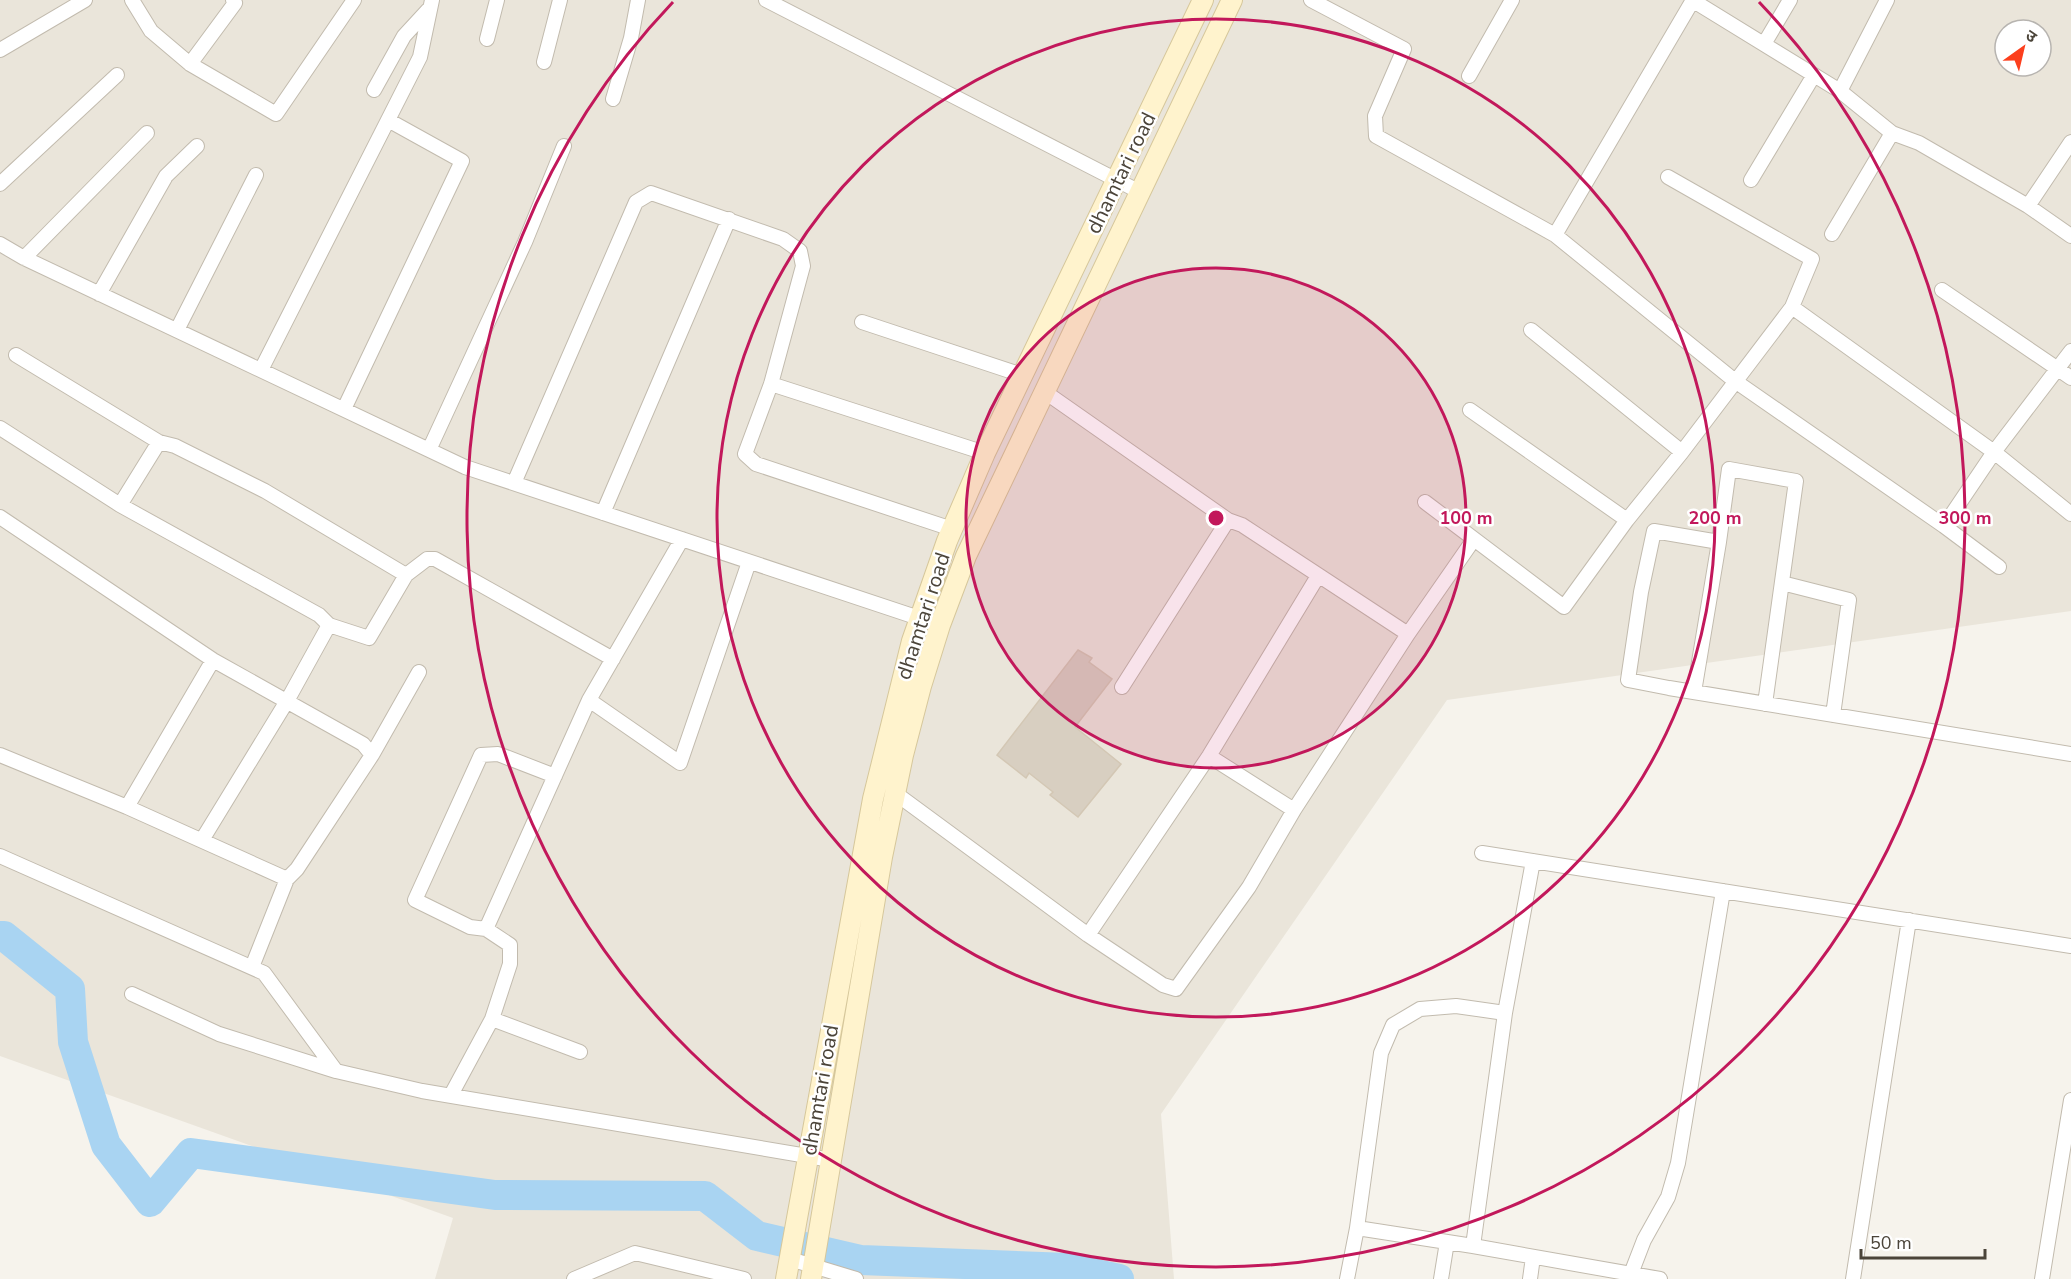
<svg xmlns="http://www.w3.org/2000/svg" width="2071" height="1279" viewBox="0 0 2071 1279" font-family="'Nunito Sans','Noto Sans Devanagari',sans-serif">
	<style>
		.residential { fill: #eae5da; fill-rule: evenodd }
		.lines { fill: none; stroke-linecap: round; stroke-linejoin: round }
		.river { stroke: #a9d4f2; stroke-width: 30 }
		.building { fill: #d8cfc1; stroke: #d3c7b4; stroke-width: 1.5 }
		.minor-casing { stroke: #c2bbae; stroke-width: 16 }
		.secondary-casing { stroke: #d6c79b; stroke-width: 22 }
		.minor { stroke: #fff; stroke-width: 14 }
		.secondary { stroke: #fff3cd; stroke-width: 20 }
		.ring { fill: none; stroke: #c2185b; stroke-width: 3 }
		.labels { text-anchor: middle; stroke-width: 5; stroke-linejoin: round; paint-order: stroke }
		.street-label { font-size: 21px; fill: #4b4439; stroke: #fff }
		.centre { fill: #c2185b; stroke: #fff; stroke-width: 3 }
		.ring-label { font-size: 18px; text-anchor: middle; font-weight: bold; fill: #c2185b; stroke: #fff; stroke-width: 5; stroke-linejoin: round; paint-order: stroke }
	</style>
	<rect width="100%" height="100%" fill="#f6f3ec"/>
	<path class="residential" d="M0 0H2071V611L1447 700 1161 1114 1174 1279H435L453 1218 0 1056ZM2005 30H2041V66H2005Z"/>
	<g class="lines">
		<path class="river" d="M0 936H4L70 989 73 1042 106 1145 150 1202 191 1153 495 1195 705 1196 757 1236 861 1260 1068 1268 1119 1279"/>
	</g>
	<path class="building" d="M1078 650 1092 658 1089 662 1112 679 1075 727 1121 764 1078 817 1050 795 1053 792 1029 773 1026 778 997 755Z"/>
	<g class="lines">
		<g class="minor-casing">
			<path id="minor" d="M132 0 151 31 190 64 276 114 354 0
				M766 0 1140 192
				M1311 0 1404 49 1375 116 1376 136 1555 235 1735 381 1944 526 1994 452 2071 351
				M1692 0 1840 91 1892 133 1919 143 2028 206 2071 236
				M487 39 497 0
				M1764 44 1790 0
				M0 50 85 0
				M544 62 560 0
				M190 64 235 3 233 0
				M1469 76 1512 0
				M374 90 404 36 428 10
				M1840 91 1887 0
				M613 99 631 38 638 0
				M1751 180 1814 75
				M0 184 117 75
				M2028 206 2071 142
				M1832 234 1892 133
				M1555 235 1693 0
				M0 244 24 258 465 467 940 625
				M24 258 147 133
				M1942 290 2071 378
				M99 294 166 176 197 146
				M1792 307 1994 452 2071 514
				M862 322 1016 373 1022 377
				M177 330 256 175
				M1531 330 1682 452
				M16 355 159 442 175 446 265 491 406 575
				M261 370 420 57 432 0
				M771 384 985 453
				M1045 392 1228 520 1242 525 1408 634
				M344 409 462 161 388 120
				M1470 410 1627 520
				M0 428 120 505 319 615 329 625 369 638 406 575 427 559H435L613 659
				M429 450 525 242 564 146
				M514 483 636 202 651 193 783 239 800 251 803 266 771 384 745 454 756 464 952 529
				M1425 502 1564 607 1627 520 1682 452 1792 307 1812 259 1668 177
				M120 505 159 442
				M603 513 729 219
				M0 517 213 660 363 744 372 755 297 869 287 879 252 967
				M1944 526 1999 567
				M1782 583 1849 600 1833 715
				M1122 687 1228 520
				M1694 692 1719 542
				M589 700 680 763 749 562
				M1765 704 1796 481 1729 469 1719 542 1654 531 1641 592 1628 680 1669 688 2071 754
				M0 755 127 807 287 879
				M372 755 419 672
				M1209 756 1294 810
				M555 776 498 754 481 755 415 900 470 927 486 929 510 945V964L492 1019 580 1052
				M895 793 1088 935 1163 985 1176 989 1249 887 1294 810 1408 634 1474 539
				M127 807 213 660
				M202 840 287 701 329 625
				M1482 853 2071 946
				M0 856 264 973 336 1071 422 1091 831 1160
				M486 929 589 700 682 539
				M1088 935 1209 756 1318 576
				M132 994 219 1034 336 1071
				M1505 1013 1456 1006 1420 1009 1393 1025 1381 1053 1357 1228 1473 1246 1505 1013 1533 861
				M451 1095 492 1019
				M1473 1246 1660 1279
				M790 1259 856 1279
				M574 1279 635 1253 744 1279
				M1347 1279 1357 1228
				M1441 1279 1447 1242
				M1530 1279 1533 1257
				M1629 1279 1644 1240 1668 1197 1678 1163 1723 891
				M1853 1279 1909 920
				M2042 1279 2071 1100"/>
		</g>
		<g class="secondary-casing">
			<path id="secondary" d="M786 1279 873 799 912 641 947 541 985 453 1203 0
				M811 1279 882 857 903 755 921 686 940 625 966 556 1232 0"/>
		</g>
		<use href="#minor" class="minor"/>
		<use href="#secondary" class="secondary"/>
	</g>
	<circle cx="1216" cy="518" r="250" fill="#c2185b" fill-opacity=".12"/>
	<g class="ring">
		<circle cx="1216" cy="518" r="250"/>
		<circle cx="1216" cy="518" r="499"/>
		<path d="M1759 2A749 749 0 1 1 673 2"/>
	</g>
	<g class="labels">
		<g class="street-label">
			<text transform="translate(1121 173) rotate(-64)" y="7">dhamtari road</text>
			<text transform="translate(923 616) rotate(-72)" y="7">dhamtari road</text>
			<text transform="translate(820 1090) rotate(-80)" y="7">dhamtari road</text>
		</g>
	</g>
	<circle cx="1216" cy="518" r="9" class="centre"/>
	<g class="ring-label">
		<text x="1466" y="524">100 m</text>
		<text x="1715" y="524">200 m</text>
		<text x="1965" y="524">300 m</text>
	</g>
	<g transform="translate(2023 48) rotate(34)"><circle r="28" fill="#ffffff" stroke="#b7b4b0" stroke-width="1.5"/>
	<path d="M0-4.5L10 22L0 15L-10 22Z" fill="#fc3f1d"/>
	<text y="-9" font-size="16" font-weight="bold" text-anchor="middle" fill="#4b4439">उ</text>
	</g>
	<path d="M1861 1249v9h124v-9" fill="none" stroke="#4b4439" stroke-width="3"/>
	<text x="1870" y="1249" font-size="18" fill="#4b4439" stroke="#ffffff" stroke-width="4.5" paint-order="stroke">50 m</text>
</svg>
